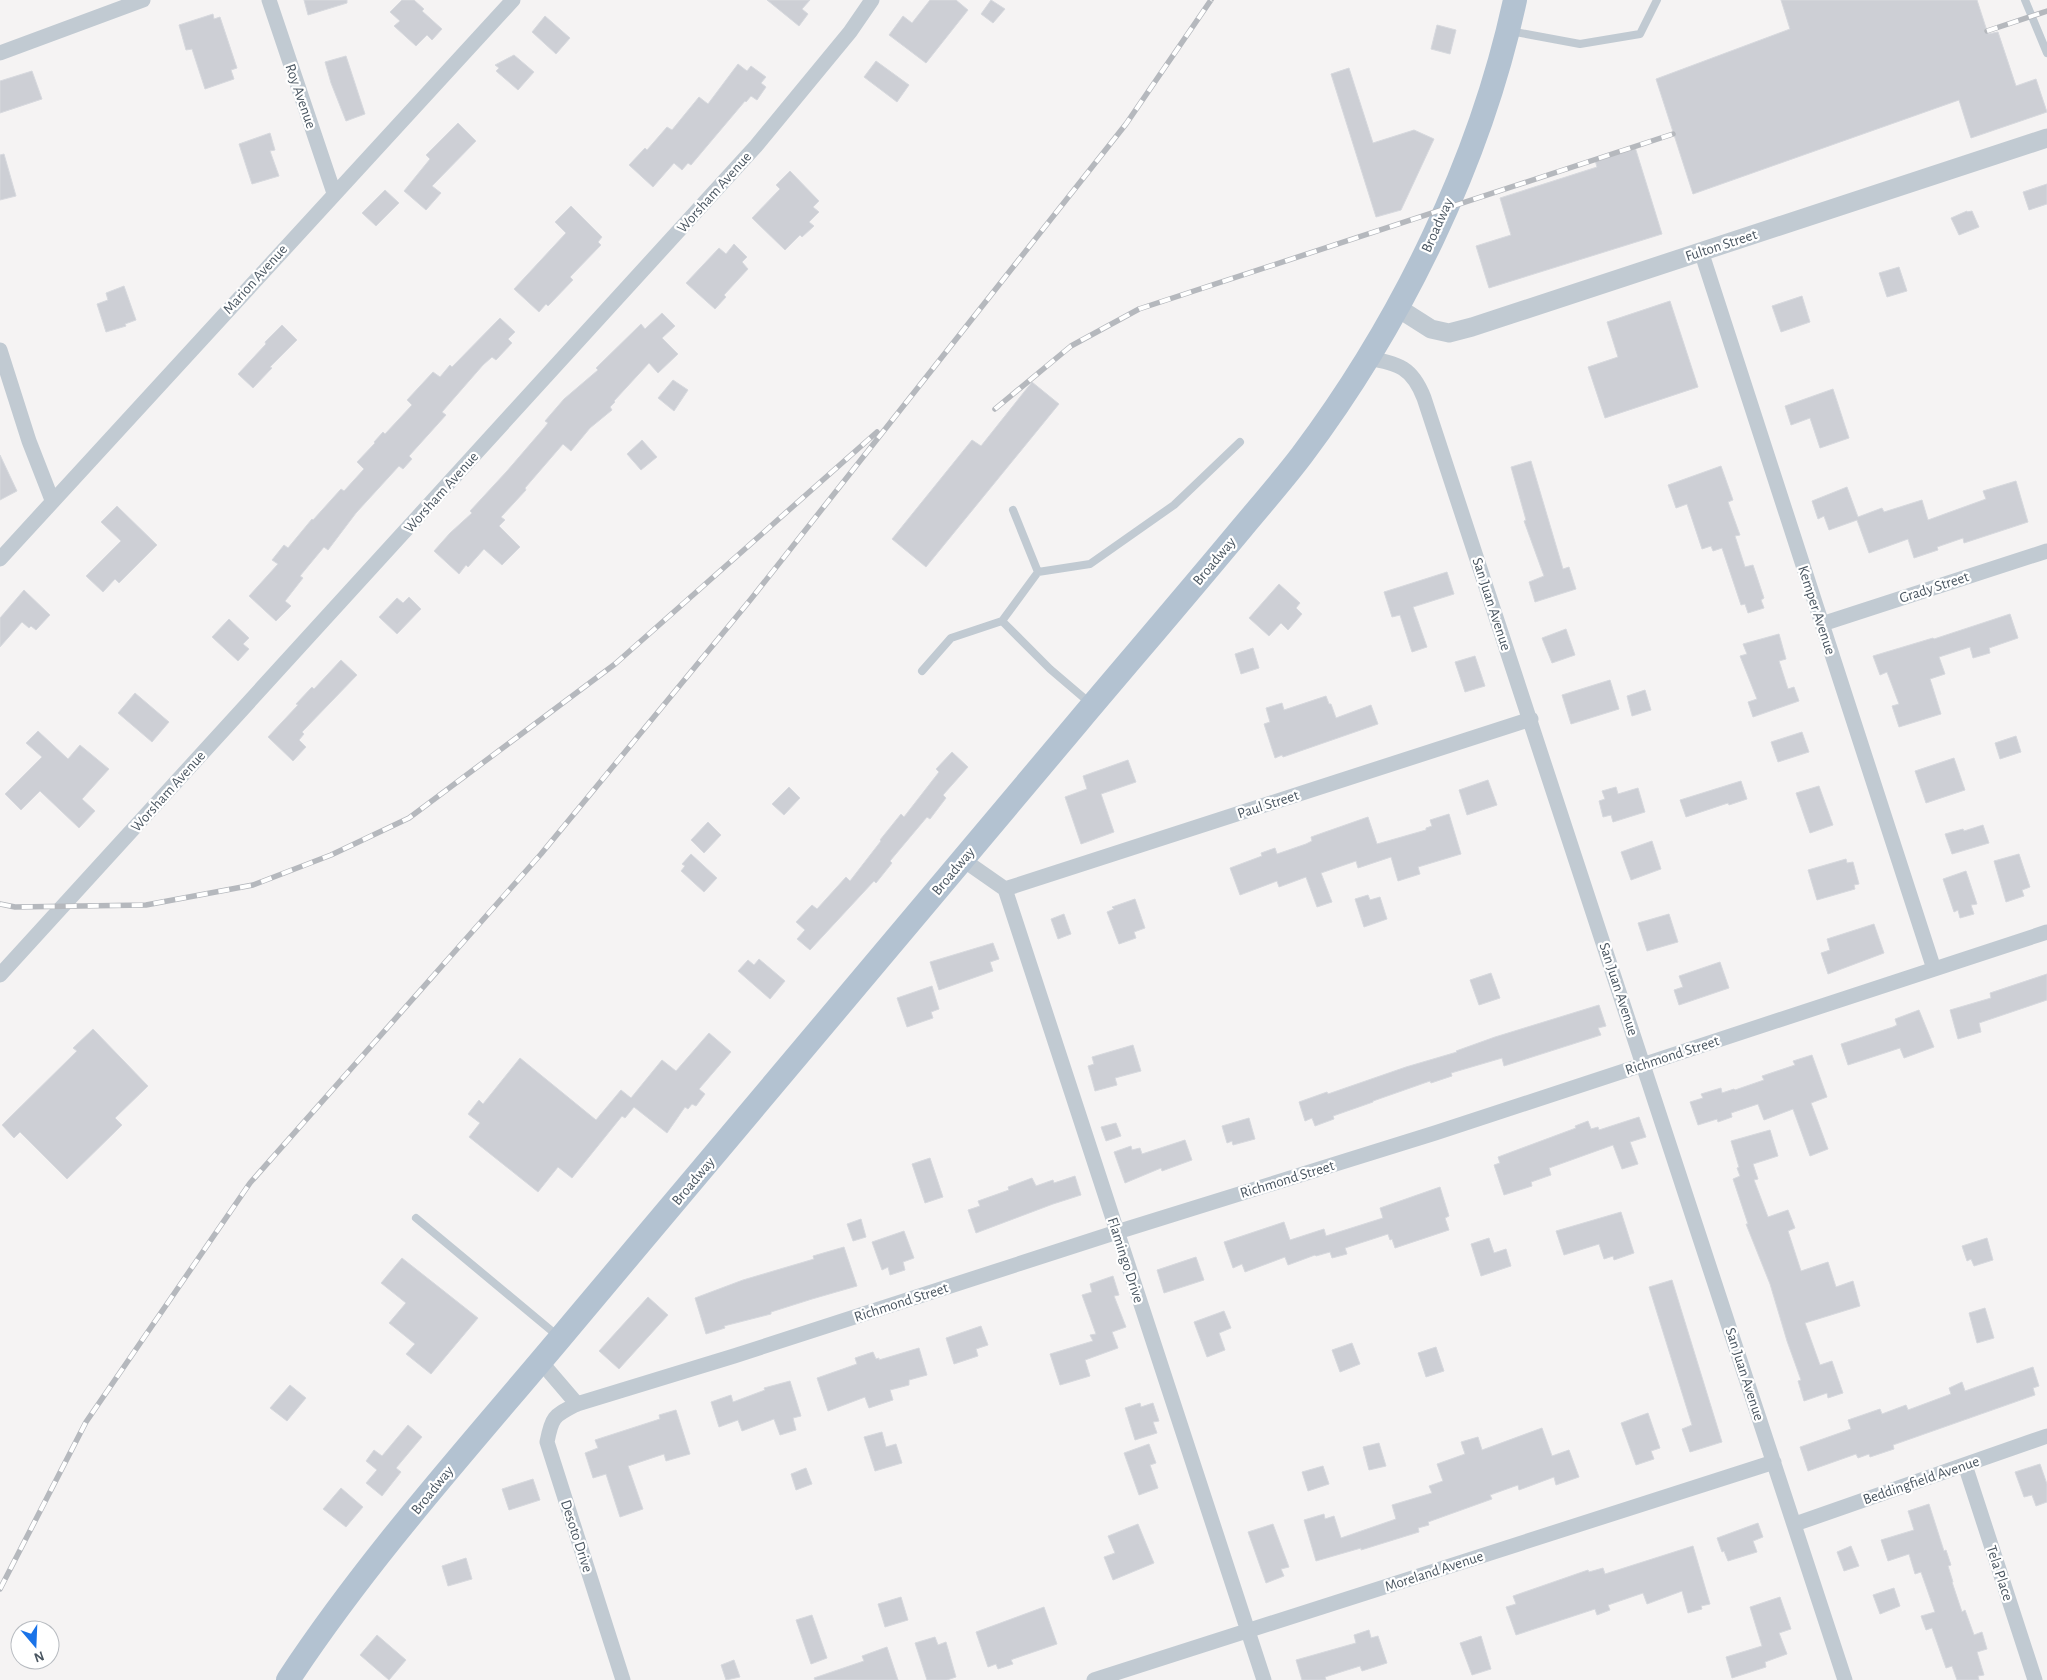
<svg xmlns="http://www.w3.org/2000/svg" width="2047" height="1680" viewBox="0 0 2047 1680" font-family="'Alegreya Sans',sans-serif">
	<style>
		.building { fill: #cdcfd5; stroke: #d7d9de }
		.lines { fill: none; stroke-linecap: round; stroke-linejoin: round }
		.service { stroke: #c1cad2; stroke-width: 8 }
		.minor { stroke: #c1cad2; stroke-width: 15 }
		.tertiary { stroke: #c1cad2; stroke-width: 19 }
		.primary { stroke: #b3c2d1; stroke-width: 24 }
		.rail-casing { stroke: #b5b8bd; stroke-width: 5.5 }
		.rail { stroke: #fff; stroke-width: 4; stroke-dasharray: 11; stroke-linecap: butt }
		.labels { text-anchor: middle; stroke-width: 4.5; stroke-linejoin: round; paint-order: stroke }
		.street-label { font-size: 15px; fill: #4a5661; stroke: #fff }
	</style>
	<rect width="100%" height="100%" fill="#f5f3f3"/>
	<path class="building" d="M304 0H347V3L308 15Z
		M402 0H414L424 9 422 11 442 29 432 40 427 35 416 46 394 26 400 21 390 12Z
		M767 0H810L802 9 808 14 799 26Z
		M930 0H956L968 10 926 63 889 35 903 16 912 23Z
		M991 0 1005 9 993 23 981 14Z
		M1781 0H1977L1988 34 1998 32 2016 86 2036 79 2047 112 1971 138 1959 100 1693 194 1656 79 1790 29Z
		M213 14 214 19 220 17 237 68 231 70 234 79 205 89 192 49 186 50 179 25Z
		M545 16 570 38 556 54 532 32Z
		M1437 25 1456 30 1450 54 1431 49Z
		M514 55 534 72 518 90 496 71 499 68 495 65Z
		M346 56 365 114 346 121 331 83 325 62Z
		M876 61 909 85 897 102 864 77Z
		M738 64 747 71 751 66 766 77 761 83 766 87 757 100 751 96 746 102 745 101 691 165 688 163 682 170 674 163 653 187 629 165 645 148 647 150 667 127 672 130 699 97 708 104Z
		M1349 68 1373 143 1414 130 1434 139 1401 210 1376 217 1331 74Z
		M32 71 42 99 0 113V81Z
		M458 123 476 141 432 186 441 193 426 210 404 191 430 159 426 155Z
		M270 133 275 150 270 151 279 176 252 184 239 144Z
		M1635 147 1662 234 1489 288 1476 246 1511 235 1500 198 1597 167 1595 160Z
		M4 154 16 196 0 200V155Z
		M790 171 819 201 813 207 819 212 809 222 814 226 802 237 800 235 785 250 752 218 780 189 776 185Z
		M2047 184V204L2029 210 2023 192Z
		M385 190 399 203 376 226 362 213Z
		M571 206 602 237 598 242 601 245 570 277 573 280 548 306 546 304 539 312 514 289 566 233 555 222Z
		M1967 211V212L1972 211 1979 227 1959 235 1951 218Z
		M734 244 747 257 742 262 748 269 724 295 726 297 715 309 686 283 719 248 726 254Z
		M1899 267 1907 291 1887 297 1879 273Z
		M124 286 136 320 125 324 126 326 106 332 97 304 108 300 106 293Z
		M1802 296 1810 322 1781 332 1772 306Z
		M1670 301 1698 387 1605 418 1588 367 1618 357 1607 322Z
		M662 313 675 326 662 338 678 354 658 373 649 363 614 401 615 402 610 407 612 410 590 428 571 451 563 444 525 488 526 490 501 517 505 520 499 526 520 547 502 565 484 549 468 567 466 565 459 574 434 551 450 533 472 513 470 511 507 471 544 428 548 423 545 421 564 399 598 370 596 368 641 324 645 329Z
		M500 318 515 332 508 339 512 343 496 360 492 357 483 365 442 412 446 415 409 456 412 459 403 469 399 466 356 513 328 550 324 547 300 576 303 578 285 601 291 606 276 621 249 596 278 564 272 560 284 545 288 548 312 519 313 520 341 489 344 491 364 469 357 462 375 443 374 442 383 432 385 434 412 405 407 400 433 372 440 377 450 365 452 367Z
		M282 325 297 340 270 367 272 368 253 388 238 374 266 344 265 342Z
		M673 380 688 390 674 411 658 398Z
		M1032 382 1059 404 926 567 892 539 972 440 981 446Z
		M1833 389 1849 438 1820 448 1810 418 1791 425 1785 406Z
		M642 440 657 457 641 470 627 454Z
		M0 455 17 491 0 500Z
		M1531 461 1563 569 1569 567 1576 589 1535 602 1529 582 1544 576 1524 521 1526 520 1511 467Z
		M1721 466 1733 500 1728 502 1740 535 1735 536 1745 567 1753 565 1764 598 1761 600 1764 608 1748 613 1745 604 1741 605 1722 548 1713 551 1711 546 1702 549 1687 504 1676 508 1668 485Z
		M2016 481 2028 522 1964 543 1963 538 1937 547 1938 550 1914 558 1908 539 1869 553 1857 520 1829 530 1824 516 1818 519 1812 501 1847 487 1858 517 1882 508 1884 512 1922 500 1928 520 1986 499 1983 491Z
		M117 506 157 545 119 583 115 579 103 592 86 576 121 541 101 522Z
		M1447 572 1454 594 1413 607 1427 647 1412 652 1400 615 1392 617 1384 592Z
		M1279 584 1300 603 1296 608 1302 614 1288 630 1281 623 1269 636 1249 618Z
		M24 590 50 615 36 630 31 626 29 628 22 622 0 647V618Z
		M409 597 421 609 397 634 379 617 397 598 403 603Z
		M2010 614 2018 638 1989 648 1990 653 1973 658 1970 647 1939 657 1945 674 1930 679 1941 714 1899 727 1892 706 1899 704 1887 672 1880 675 1873 656 1933 638 1934 639Z
		M229 619 249 638 243 644 249 649 238 661 212 637Z
		M1566 629 1575 655 1552 663 1542 638Z
		M1779 634 1786 659 1779 661 1788 689 1794 687 1799 701 1753 717 1748 702 1757 699 1740 656 1747 654 1743 644Z
		M1253 648 1259 668 1241 674 1235 654Z
		M1475 656 1485 686 1465 692 1455 662Z
		M341 660 357 675 302 732 304 734 299 740 306 747 293 761 268 737 298 705 296 704 312 687 314 689Z
		M1610 680 1619 709 1571 724 1562 695Z
		M1645 690 1651 710 1632 716 1627 696Z
		M135 693 169 722 152 742 118 713Z
		M1326 696 1329 704H1331L1336 718 1371 705 1378 724 1283 757 1282 755 1275 758 1264 724 1270 722 1266 708 1282 703 1284 710Z
		M38 731 68 759 80 745 109 769 82 799 95 811 79 828 40 791 21 810 5 794 42 757 26 743Z
		M1802 732 1809 752 1778 762 1771 742Z
		M2016 736 2021 752 2000 759 1995 743Z
		M952 752 968 767 943 795 946 798 930 819 927 817 890 861 892 863 876 883 874 881 810 950 797 939 805 930 796 922 812 905 817 909 846 877 850 881 881 841 880 840 901 814 904 817 939 772 936 769Z
		M1954 758 1965 790 1926 803 1915 771Z
		M1128 760 1136 782 1101 794 1114 832 1081 844 1065 797 1087 789 1083 776Z
		M1488 780 1497 805 1467 815 1459 790Z
		M1741 781 1747 799 1729 805 1728 803 1686 817 1680 800Z
		M1819 786 1833 825 1810 833 1796 793Z
		M789 787 800 798 784 815 772 804Z
		M1616 787 1618 794 1638 788 1645 812 1613 822 1611 815 1603 817 1599 801 1605 799 1602 791Z
		M1449 814 1461 854 1418 867 1420 874 1398 881 1391 857 1358 868 1356 861 1321 873 1332 902 1317 907 1306 877 1279 887 1277 881 1240 895 1230 868 1262 856 1261 853 1275 848 1277 854 1306 844 1312 841 1311 837 1368 817 1377 844 1426 830V828L1432 826 1430 820Z
		M708 822 721 835 704 853 691 840Z
		M1983 825 1989 843 1952 854 1945 834 1963 829 1964 831Z
		M1652 841 1661 869 1631 880 1621 852Z
		M691 854 717 878 704 892 681 871 685 866 682 864Z
		M2019 854 2030 887 2022 890 2024 896 2006 902 1994 861Z
		M1846 859 1847 863 1853 862 1859 884 1854 885 1855 889 1817 900 1808 870Z
		M1966 871 1977 904 1971 905 1974 914 1960 918 1958 910 1954 912 1943 879Z
		M1368 895 1370 900 1380 897 1387 919 1364 927 1355 899Z
		M1135 899 1145 928 1134 932 1136 938 1119 944 1107 912 1114 909 1112 907Z
		M1064 914 1071 934 1058 939 1051 919Z
		M1669 914 1678 942 1647 951 1638 923Z
		M1874 924 1884 953 1828 974 1821 953 1830 950 1827 939Z
		M993 943 999 959 990 962 993 971 939 990 930 962Z
		M759 959 785 981 770 999 738 971 748 960 754 965Z
		M1720 962 1729 988 1679 1005 1674 990 1683 987 1679 976Z
		M1491 973 1500 998 1479 1005 1470 980Z
		M2047 974V1000L1979 1023 1981 1032 1958 1039 1950 1010 1991 998 1990 993Z
		M932 986 939 1009 931 1012 933 1018 907 1027 897 998Z
		M1599 1005 1606 1026 1598 1028 1601 1035 1504 1066 1502 1058 1451 1073 1452 1076 1431 1083 1430 1081 1373 1101V1102L1333 1116 1334 1119 1315 1126 1312 1118 1305 1121 1299 1102 1327 1092 1328 1094 1406 1067 1457 1052 1456 1051 1495 1037Z
		M1919 1010 1934 1047 1904 1058 1900 1048 1848 1065 1841 1044 1893 1027 1897 1025 1895 1019Z
		M93 1029 148 1086 115 1118 122 1125 67 1179 20 1132 14 1138 2 1125 77 1051 73 1048Z
		M709 1033 731 1052 699 1089 705 1094 696 1106 692 1104 688 1109 685 1107 667 1133 634 1107 625 1118 622 1116 572 1178 558 1167 538 1192 469 1137 480 1123 468 1114 479 1100 483 1104 520 1058 596 1120 621 1090 631 1098 662 1060 676 1071Z
		M1133 1045 1141 1071 1115 1078 1117 1085 1095 1091 1088 1066 1094 1064 1092 1057Z
		M1812 1055 1827 1097 1811 1103 1828 1149 1810 1156 1793 1109 1764 1120 1758 1104 1731 1113 1732 1117 1718 1122 1717 1119 1698 1125 1690 1102 1703 1098 1701 1094 1721 1088 1722 1093 1734 1089 1735 1090 1764 1080 1762 1076 1795 1065 1793 1061Z
		M1639 1117 1646 1137 1630 1142 1638 1164 1622 1169 1613 1145 1549 1168 1551 1175 1531 1182 1532 1186 1504 1195 1494 1165 1500 1163 1498 1157 1576 1128 1575 1126 1588 1121 1591 1129 1598 1127 1599 1130Z
		M1249 1118 1255 1139 1233 1145 1232 1141 1227 1143 1222 1126Z
		M1116 1123 1121 1136 1106 1141 1101 1127Z
		M1770 1130 1778 1156 1753 1164 1758 1179 1754 1180 1768 1217 1788 1210 1795 1228 1788 1231 1801 1271 1828 1262 1836 1287 1853 1281 1860 1306 1805 1323 1820 1365 1832 1361 1843 1393 1828 1398 1827 1393 1804 1401 1798 1381 1801 1380 1787 1341 1770 1284 1746 1224H1748L1733 1179 1740 1176 1737 1168 1739 1167 1731 1141Z
		M1185 1140 1192 1160 1162 1171 1161 1168 1125 1183 1114 1152 1131 1146 1132 1150 1140 1148 1142 1154Z
		M930 1158 943 1197 925 1203 912 1164Z
		M1075 1176 1081 1195 1053 1204 976 1233 968 1210 980 1206 978 1201 1009 1190 1008 1187 1032 1178 1036 1186 1053 1180 1054 1183Z
		M1440 1187 1449 1216 1445 1218 1449 1230 1395 1248 1392 1239 1390 1240 1388 1234 1345 1248 1347 1254 1332 1258 1330 1252 1316 1256 1315 1255 1288 1265 1285 1257 1245 1272 1242 1264 1233 1268 1224 1242 1284 1222 1290 1240 1324 1229 1326 1236 1383 1218 1380 1208Z
		M1621 1212 1634 1253 1614 1260 1613 1256 1604 1259 1599 1244 1564 1255 1556 1231Z
		M861 1219 866 1237 853 1241 847 1224Z
		M904 1231 914 1258 903 1262 905 1270 890 1275 888 1267 882 1270 872 1242Z
		M1489 1238 1494 1253 1506 1249 1511 1266 1481 1276 1471 1244Z
		M1987 1238 1993 1260 1974 1266 1971 1259 1967 1261 1962 1246Z
		M844 1247 857 1286 812 1299 771 1312V1314L724 1326 725 1328 706 1334 695 1298 743 1280 814 1259 813 1256Z
		M1196 1257 1204 1280 1164 1293 1157 1270Z
		M402 1258 478 1318 431 1374 406 1354 415 1344 389 1323 406 1303 381 1283Z
		M1113 1276 1119 1295 1114 1296 1126 1327 1112 1332 1118 1348 1085 1360 1090 1376 1060 1385 1050 1354 1093 1341 1090 1335 1096 1334 1082 1295 1092 1292 1090 1284Z
		M1672 1280 1722 1442 1690 1452 1682 1429 1692 1425 1649 1287Z
		M648 1297 668 1315 619 1369 599 1351Z
		M1985 1308 1994 1338 1977 1343 1969 1313Z
		M1224 1311 1231 1328 1219 1333 1225 1350 1207 1357 1194 1322Z
		M981 1326 988 1345 976 1349 978 1356 954 1364 946 1338Z
		M1352 1343 1360 1364 1340 1372 1332 1350Z
		M1436 1347 1444 1371 1426 1377 1418 1353Z
		M919 1348 927 1375 909 1380V1385L890 1390 893 1400 869 1408 865 1397 828 1411 817 1378 857 1364 855 1358 873 1352 876 1359 879 1358V1360Z
		M2033 1367 2039 1386 2033 1388 2035 1395 1893 1445 1894 1449 1870 1457 1869 1454 1858 1458 1856 1454 1808 1471 1800 1447 1851 1429 1848 1420 1880 1409 1882 1414 1906 1405 1908 1410 1951 1394 1949 1388 1962 1382 1965 1391Z
		M790 1381 801 1416 793 1418 796 1430 780 1435 774 1419 742 1431 738 1420 719 1427 711 1402 731 1395 733 1402 765 1390 764 1388Z
		M290 1385 306 1398 287 1421 270 1408Z
		M1140 1403 1141 1407 1153 1403 1159 1421 1153 1422 1157 1433 1135 1440 1125 1408Z
		M676 1410 690 1454 666 1461 664 1454 628 1466 643 1509 620 1517 606 1474 593 1478 585 1453 598 1448 595 1440 660 1419 659 1415Z
		M1648 1413 1660 1448 1651 1451 1654 1459 1636 1465 1621 1423Z
		M408 1425 422 1437 396 1468 401 1472 382 1496 366 1483 377 1470 366 1461 374 1450 382 1456Z
		M1542 1428 1552 1456 1569 1450 1579 1477 1556 1485 1554 1477 1519 1490 1518 1485 1490 1495 1492 1499 1428 1522 1429 1525 1418 1528 1419 1532 1361 1550V1548L1316 1561 1304 1520 1324 1514 1325 1519 1334 1516 1341 1538 1396 1519 1392 1505 1432 1493 1429 1486 1443 1481 1437 1464 1465 1454 1461 1442 1478 1437 1482 1450Z
		M882 1432 886 1447 896 1444 902 1463 875 1471 864 1437Z
		M1379 1443 1386 1466 1369 1470 1363 1447Z
		M1149 1444 1156 1463 1150 1465 1158 1488 1139 1495 1124 1453Z
		M2040 1464 2047 1484V1502L2036 1506 2032 1495 2024 1497 2015 1472Z
		M1323 1466 1329 1484 1308 1491 1302 1472Z
		M806 1468 812 1484 796 1490 791 1474Z
		M533 1479 540 1500 509 1510 502 1489Z
		M341 1488 363 1507 346 1527 323 1509Z
		M1929 1504 1944 1551 1946 1550 1951 1565 1948 1566 1953 1582H1952L1962 1612 1965 1610 1974 1635 1982 1632 1987 1649 1977 1652 1984 1675 1978 1676 1979 1680H1957L1952 1666 1946 1668 1932 1628 1926 1630 1921 1616 1935 1612 1921 1572 1915 1574 1909 1554 1888 1561 1881 1540 1914 1530 1908 1511Z
		M1758 1523 1763 1537 1753 1541 1757 1552 1728 1561 1724 1551 1722 1552 1717 1538Z
		M1138 1524 1154 1563 1113 1580 1104 1557 1115 1553 1108 1536Z
		M1273 1524 1289 1567 1281 1569 1284 1576 1266 1583 1248 1532Z
		M1693 1546 1710 1604 1701 1606 1702 1609 1688 1613 1682 1591 1647 1604 1643 1593 1608 1605 1610 1610 1597 1615 1595 1609 1516 1635 1506 1607 1516 1604 1513 1596 1588 1570 1589 1572 1603 1568 1605 1574Z
		M1851 1546 1859 1566 1844 1571 1837 1552Z
		M466 1558 472 1579 448 1586 442 1566Z
		M1894 1588 1900 1606 1880 1614 1873 1595Z
		M901 1597 908 1620 885 1627 878 1604Z
		M1780 1597 1791 1629 1779 1633 1787 1654 1765 1662 1766 1667 1732 1678 1726 1657 1762 1646 1750 1607Z
		M1044 1607 1057 1644 1013 1659 1011 1660 1013 1664 998 1669 996 1664 988 1667 976 1632Z
		M812 1615 827 1658 811 1664 796 1620Z
		M1369 1630 1371 1638 1378 1636 1387 1663 1362 1671 1360 1666 1325 1677 1326 1680H1302L1296 1660 1356 1643 1354 1635Z
		M377 1635 406 1660 389 1680 360 1655Z
		M1481 1636 1491 1669 1472 1675 1460 1643Z
		M935 1637 938 1645 946 1642 956 1677 947 1680H927L915 1643Z
		M887 1647 898 1680H815L814 1678 864 1661 862 1656Z
		M734 1660 740 1677 726 1680 721 1665Z"/>
	<g class="lines">
		<path class="service" d="M2025 0 2047 53
			M1510 31 1580 44 1640 34 1657 0
			M1013 510 1038 572 1002 621 1050 669 1091 704
			M1038 572 1090 564 1174 505 1240 442
			M922 671 951 638 1002 621
			M416 1218 559 1337"/>
		<path class="minor" d="M269 0 334 193
			M0 53 143 0
			M1701 251 1934 969
			M0 350 29 441 52 500
			M1368 358C1399 364 1412 367 1424 398L1845 1680
			M0 559 513 0
			M1822 624 2047 551
			M962 859 1005 889 1264 1680
			M1005 889 1531 719
			M0 975 756 146 850 32 872 0
			M541 1362 577 1404
			M1965 1465 2035 1680
			M1795 1524 2047 1436
			M623 1680 547 1442C552 1416 554 1416 577 1404L734 1356 1117 1232 1435 1133 2047 932
			M1094 1680 1774 1462"/>
		<path class="tertiary" d="M1398 308 1431 329 1449 333 1472 327 2047 138"/>
		<path class="primary" d="M288 1680C373 1551 478 1437 577 1318 744 1119 912 921 1079 721 1133 657 1188 593 1242 528 1262 504 1283 480 1302 455 1401 323 1480 162 1515 0"/>
		<g class="rail-casing">
			<path id="rail" d="M1987 31 2047 11
				M995 409 1071 346 1139 309 1673 134
				M0 904 15 907 146 905 253 885 331 855 409 818 615 664 877 432
				M0 1589 86 1422 250 1183 541 854 751 599 1126 124 1211 0"/>
		</g>
		<use href="#rail" class="rail"/>
	</g>
	<g class="labels">
		<g class="street-label">
			<text transform="translate(301 96) rotate(71)" y="5">Roy Avenue</text>
			<text transform="translate(714 192) rotate(-48)" y="5">Worsham Avenue</text>
			<text transform="translate(1437 225) rotate(-66)" y="5">Broadway</text>
			<text transform="translate(1721 245) rotate(-18)" y="5">Fulton Street</text>
			<text transform="translate(255 279) rotate(-48)" y="5">Marion Avenue</text>
			<text transform="translate(441 492) rotate(-48)" y="5">Worsham Avenue</text>
			<text transform="translate(1214 561) rotate(-50)" y="5">Broadway</text>
			<text transform="translate(1934 587) rotate(-18)" y="5">Grady Street</text>
			<text transform="translate(1492 604) rotate(72)" y="5">San Juan Avenue</text>
			<text transform="translate(1817 610) rotate(72)" y="5">Kemper Avenue</text>
			<text transform="translate(168 791) rotate(-48)" y="5">Worsham Avenue</text>
			<text transform="translate(1268 804) rotate(-18)" y="5">Paul Street</text>
			<text transform="translate(953 871) rotate(-50)" y="5">Broadway</text>
			<text transform="translate(1619 989) rotate(72)" y="5">San Juan Avenue</text>
			<text transform="translate(1672 1055) rotate(-18)" y="5">Richmond Street</text>
			<text transform="translate(1287 1179) rotate(-17)" y="5">Richmond Street</text>
			<text transform="translate(693 1181) rotate(-50)" y="5">Broadway</text>
			<text transform="translate(1126 1260) rotate(72)" y="5">Flamingo Drive</text>
			<text transform="translate(901 1302) rotate(-18)" y="5">Richmond Street</text>
			<text transform="translate(1745 1374) rotate(72)" y="5">San Juan Avenue</text>
			<text transform="translate(1921 1480) rotate(-19)" y="5">Beddingfield Avenue</text>
			<text transform="translate(432 1490) rotate(-51)" y="5">Broadway</text>
			<text transform="translate(577 1536) rotate(72)" y="5">Desoto Drive</text>
			<text transform="translate(1434 1571) rotate(-18)" y="5">Moreland Avenue</text>
			<text transform="translate(2000 1573) rotate(72)" y="5">Tela Place</text>
		</g>
	</g>
	<g transform="translate(35 1645) rotate(161)"><circle r="24" fill="#ffffff" stroke="#b7bbc0"/>
	<path d="M0-4L9 19L0 12L-9 19Z" fill="#1a73e8"/>
	<text y="-8" font-size="14" font-weight="bold" text-anchor="middle" fill="#4a5661">N</text>
	</g>
</svg>
